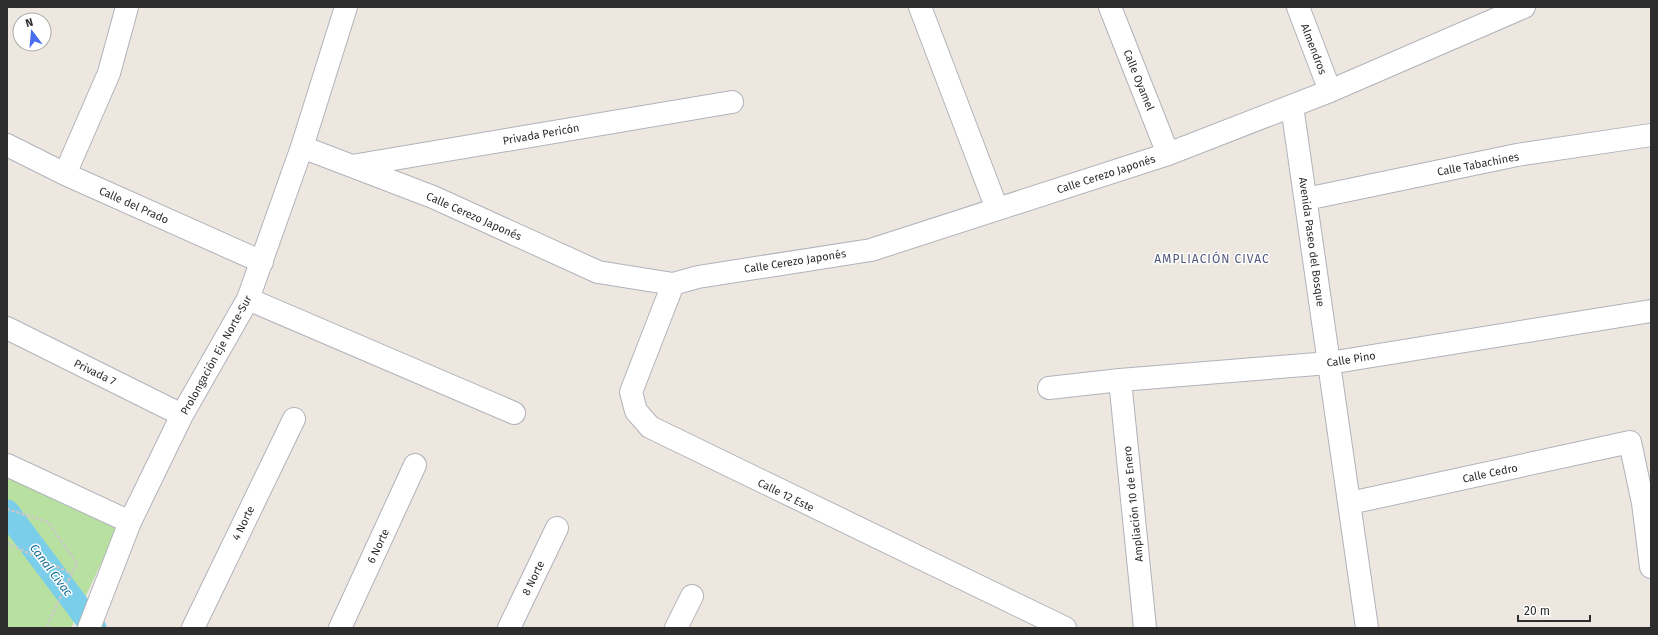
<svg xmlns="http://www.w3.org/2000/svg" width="1658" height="635" viewBox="0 0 1658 635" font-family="'Fira Sans',sans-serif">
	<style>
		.green { fill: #b8e0a0 }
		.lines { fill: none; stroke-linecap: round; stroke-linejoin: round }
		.canal { stroke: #7acee9; stroke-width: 25 }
		.minor-casing { stroke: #b0b3bc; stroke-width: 24 }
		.path { stroke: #c8c8c8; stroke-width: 2.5; stroke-dasharray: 3 2; stroke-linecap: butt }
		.minor { stroke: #fff; stroke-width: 22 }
		.labels { text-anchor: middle; stroke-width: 3; stroke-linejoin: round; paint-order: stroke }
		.street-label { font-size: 11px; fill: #2d2d2d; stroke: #fff }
		.neighbourhood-label { font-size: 12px; letter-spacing: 1px; fill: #4f587c; stroke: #fff }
		.water-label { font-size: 12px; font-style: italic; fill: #156e98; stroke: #fff }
	</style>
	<rect width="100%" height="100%" fill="#ede7e0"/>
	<path class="green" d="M7 475 117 529 71 628H7Z"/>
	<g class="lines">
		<path class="canal" d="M7 512 94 628"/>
		<g class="minor-casing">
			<path id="minor" d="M920 7 997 209
				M1110 7 1168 154
				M1298 7 1330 91
				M1292 106 1367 628
				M7 145 65 174 262 262
				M302 147 433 197 598 272 673 284 698 277 871 250 1168 154 1330 91 1524 7
				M352 166 732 102
				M65 174 109 73 127 7
				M1306 199 1517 155 1651 135
				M673 284 631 392 636 411 650 427 1065 628
				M248 299 514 413
				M7 328 182 415
				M1120 380 1145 628
				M1049 388 1120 380 1329 363 1651 311
				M7 465 130 522
				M1350 503 1630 442 1643 503 1651 567
				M89 628 130 522 182 415 248 299 302 147 346 7
				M193 628 294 419
				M340 628 415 465
				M509 628 557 528
				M676 628 692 596"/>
		</g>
		<path class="path" d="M7 509 48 522 77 563 46 628
			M7 543 72 574"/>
		<use href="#minor" class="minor"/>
	</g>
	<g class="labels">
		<g class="street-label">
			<text transform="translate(1314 49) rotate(69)" y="4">Almendros</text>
			<text transform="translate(1139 80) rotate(68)" y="4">Calle Oyamel</text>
			<text transform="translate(541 134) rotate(-10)" y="4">Privada Pericón</text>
			<text transform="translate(1478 164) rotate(-11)" y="4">Calle Tabachines</text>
			<text transform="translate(1106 174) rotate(-18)" y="4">Calle Cerezo Japonés</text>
			<text transform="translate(134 205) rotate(24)" y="4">Calle del Prado</text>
			<text transform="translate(474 216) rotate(24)" y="4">Calle Cerezo Japonés</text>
			<text transform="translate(1312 242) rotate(82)" y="4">Avenida Paseo del Bosque</text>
			<text transform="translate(795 261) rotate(-9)" y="4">Calle Cerezo Japonés</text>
			<text transform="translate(216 355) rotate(-61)" y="4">Prolongación Eje Norte-Sur</text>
			<text transform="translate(1351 359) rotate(-9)" y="4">Calle Pino</text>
			<text transform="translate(95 372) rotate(26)" y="4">Privada 7</text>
			<text transform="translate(1490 473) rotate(-12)" y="4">Calle Cedro</text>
			<text transform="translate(786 495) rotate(26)" y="4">Calle 12 Este</text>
			<text transform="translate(1133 504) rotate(-96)" y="4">Ampliación 10 de Enero</text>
			<text transform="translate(243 523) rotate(-64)" y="4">4 Norte</text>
			<text transform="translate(378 546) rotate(-65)" y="4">6 Norte</text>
			<text transform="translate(533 578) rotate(-64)" y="4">8 Norte</text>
		</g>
		<g class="neighbourhood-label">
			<text x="1212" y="263">AMPLIACIÓN CIVAC</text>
		</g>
		<g class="water-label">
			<text transform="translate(51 570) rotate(53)" y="4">Canal Civac</text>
		</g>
	</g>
	<rect width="1658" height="635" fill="none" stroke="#2d2d2d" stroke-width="16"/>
	<g transform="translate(32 32) rotate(344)"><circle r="19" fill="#ffffff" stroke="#ababab"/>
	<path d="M0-3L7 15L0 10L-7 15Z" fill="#4a6df0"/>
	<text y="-6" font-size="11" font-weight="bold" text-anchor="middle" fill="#2d2d2d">N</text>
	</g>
	<path d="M1518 615v6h72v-6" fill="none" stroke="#2d2d2d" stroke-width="2"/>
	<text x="1524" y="615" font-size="12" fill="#2d2d2d" stroke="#ffffff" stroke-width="3" paint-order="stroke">20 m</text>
</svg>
